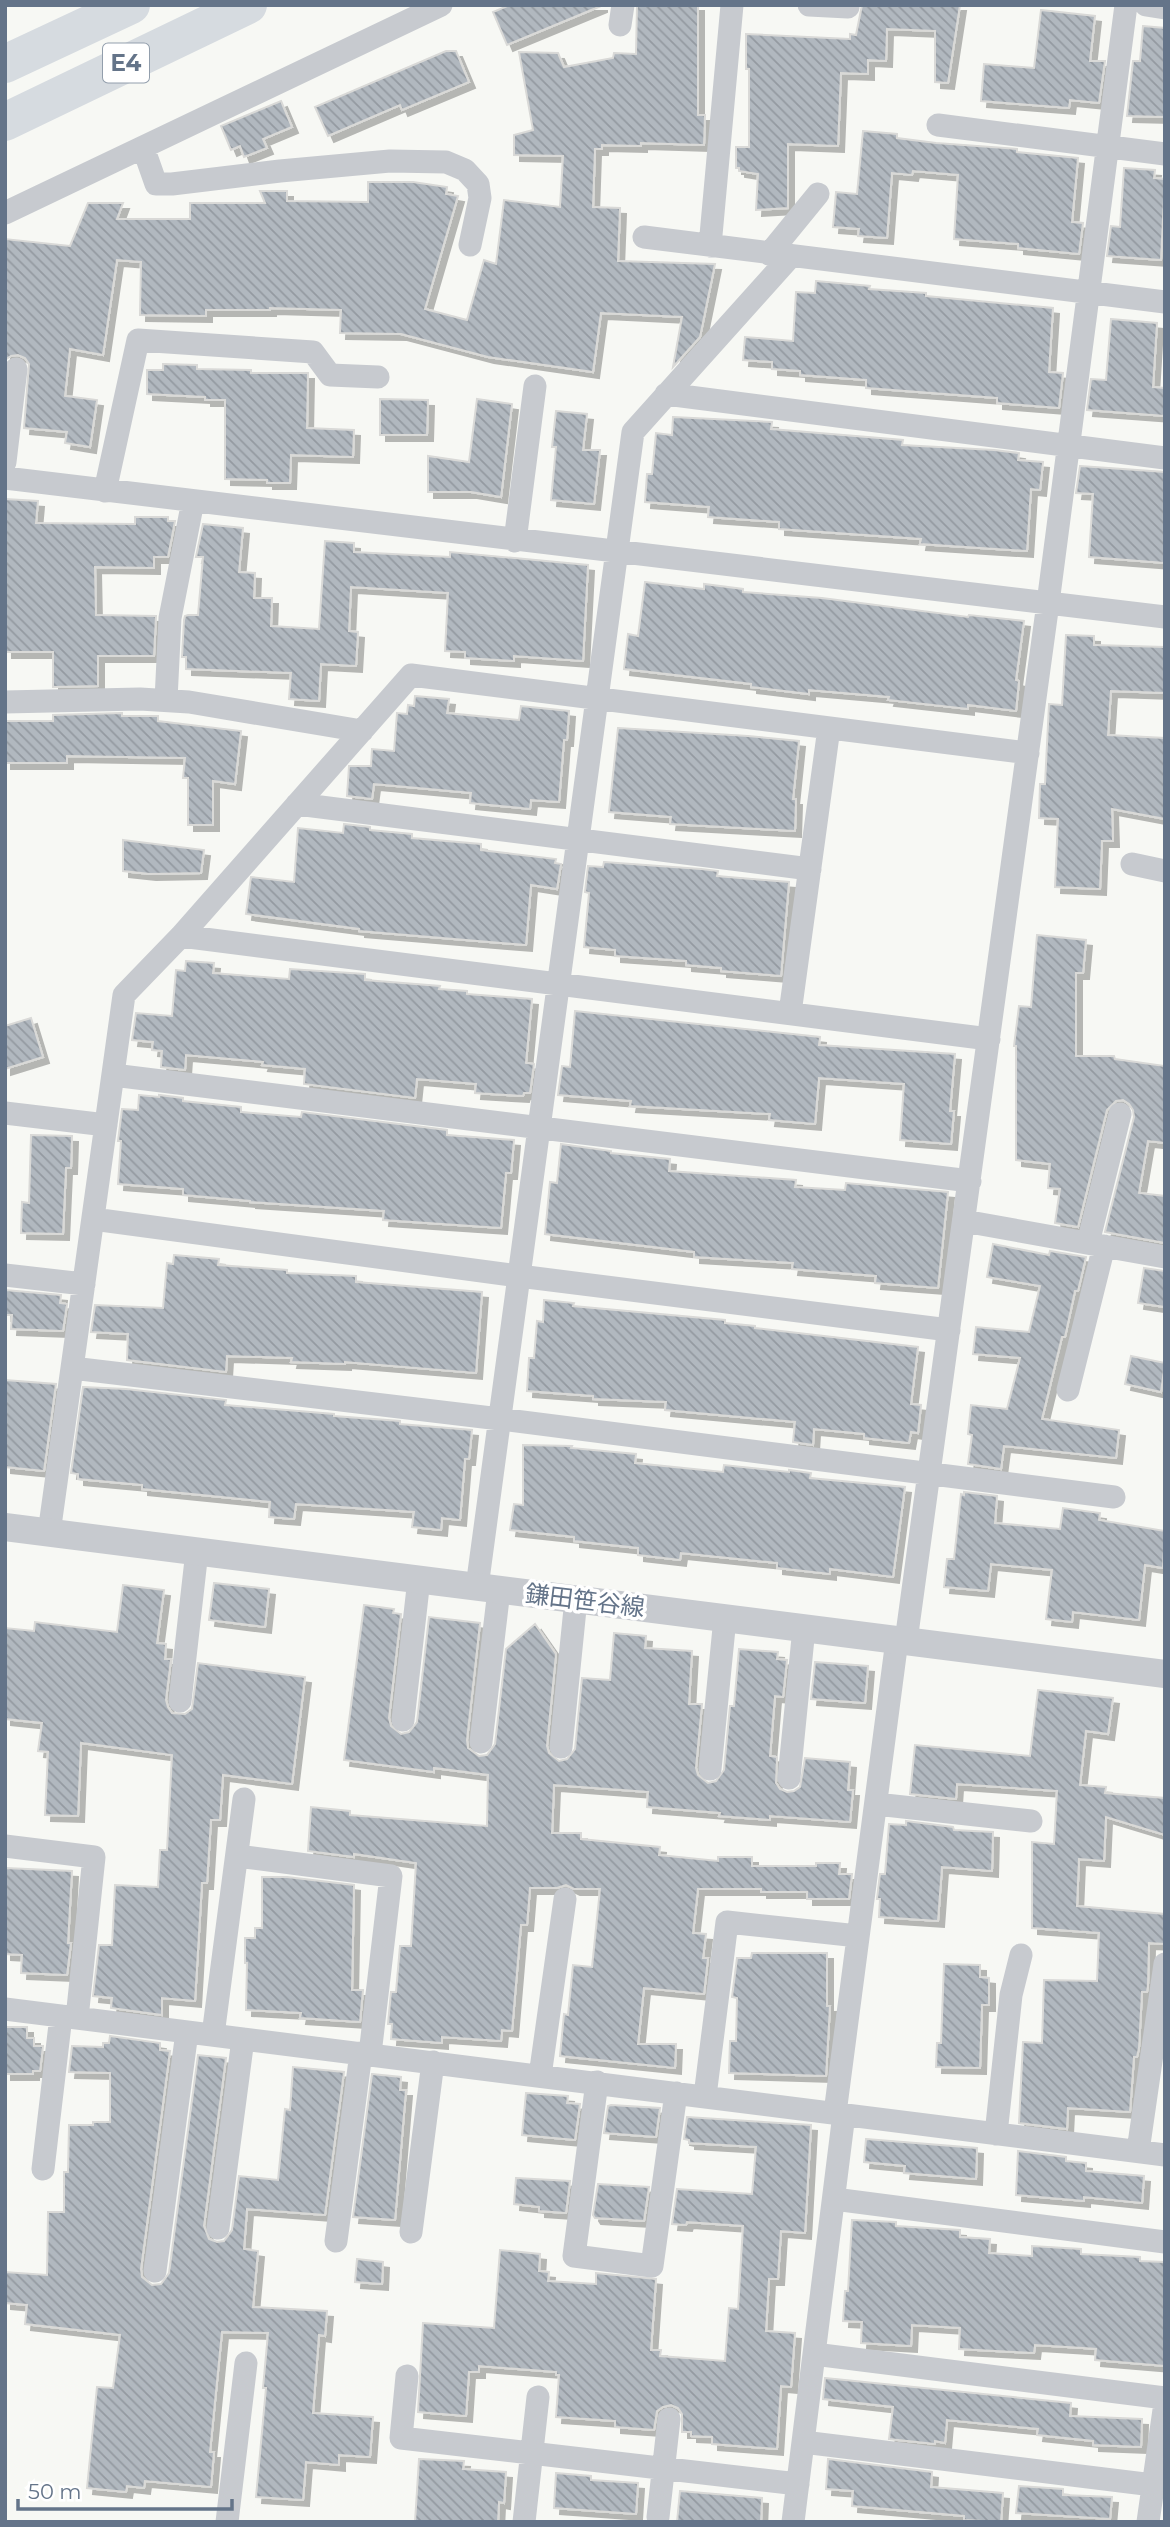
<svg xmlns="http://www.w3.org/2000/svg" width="1170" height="2527" viewBox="0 0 1170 2527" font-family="Montserrat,'Noto Sans JP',sans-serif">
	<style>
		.building { fill: url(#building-back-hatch); stroke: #d9d9d7; stroke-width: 2; filter: url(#shadow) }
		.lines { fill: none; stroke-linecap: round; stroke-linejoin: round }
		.minor { stroke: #c7cacf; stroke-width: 23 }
		.tertiary { stroke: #c7cacf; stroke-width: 28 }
		.motorway { stroke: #d6dbe0; stroke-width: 38 }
		.labels { text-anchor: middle; stroke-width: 7; stroke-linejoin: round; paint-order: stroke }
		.shield { fill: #fff; stroke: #929eac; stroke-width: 2 }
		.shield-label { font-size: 23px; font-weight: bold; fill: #647489 }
		.street-label { font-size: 24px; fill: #647489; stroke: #fff }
	</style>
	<defs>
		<pattern id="building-back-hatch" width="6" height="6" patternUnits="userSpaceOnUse" patternTransform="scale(1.75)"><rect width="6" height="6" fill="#b1b8bf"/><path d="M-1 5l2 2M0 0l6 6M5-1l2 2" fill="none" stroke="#949aa1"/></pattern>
		<filter id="shadow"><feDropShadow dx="6" dy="6" stdDeviation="0" flood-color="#0004"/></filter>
	</defs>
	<rect width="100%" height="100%" fill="#f7f8f4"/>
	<path class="building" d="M510 5H601V6L507 45 493 12Z
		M637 5H698V115H705L704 145 641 143V146L602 145V149H595L593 207 620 208 618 261 715 264 700 337 673 367 682 317 601 313 593 372 488 357 401 334 340 333 341 310 270 308V310H206V316L140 315 141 262 117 260 103 355 70 349 65 396 97 400 90 447 65 443 67 432 24 428 29 364 25 358 18 355 11 356 5 360V239L70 246 88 203H123L117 219H190V203H265L260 191H287V201L368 202V182H413L447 187 446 194 458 196 425 309 467 320 484 260 496 264 504 200 560 207 563 156 514 155V135L533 130 519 52 558 53 564 67 613 58 614 53 636 54Z
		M862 5H960L948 83 935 82V31L887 29 886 61 868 60V74L841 73 838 146 788 144V208L756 210 758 174 739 171V168H736V147H749V69H746V34L850 39V34L856 35Z
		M1041 10 1095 16 1090 61H1105L1099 103 1070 100 1069 108 981 101 984 64 1034 68Z
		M1143 26 1165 28V117L1127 116 1133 61H1140Z
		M446 51H456L469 82 402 110 400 105 328 136 315 107Z
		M281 101 292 127 263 139 267 148 244 157 240 146 231 150 221 126Z
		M863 131 897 134V138L936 143 1005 148 1017 149V152L1078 158 1072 222 1083 223 1079 254 1018 248V244L954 239 958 175 913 171 912 175 892 173 887 238 858 236 859 229 833 227 836 192 857 194Z
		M1124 168 1155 170 1154 178 1165 179 1161 260 1107 256 1111 226 1120 227Z
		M816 281 870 286 869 289 926 293V296L1053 308 1049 372 1063 373 1059 408 997 403V398L866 388V380L800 375V371L772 369V362L743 360 745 337 793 341 796 292 815 293Z
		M1111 319 1157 323 1153 387 1165 388V416L1087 410 1091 379 1106 380Z
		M163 364 197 365V369L251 370V373H308L307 428 354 430 353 457 291 455 290 483H267V480L225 479V400H205V397L147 394V370H163Z
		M380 399 428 400 427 435H380Z
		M477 399 512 404 501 497 471 492H428V456L469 462Z
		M556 411 587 414 583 450H600L594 504 551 500 556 447H552Z
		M673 417 772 422 771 429 903 440 902 445 994 450 1019 453 1018 460 1043 462 1040 490 1031 489 1027 551 920 544 921 539 779 529V522L708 517 709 507 645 502 647 474H652L656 433 672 435Z
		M1080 466 1165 472V563L1089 557 1093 494 1076 493Z
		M5 499 38 501 36 523 135 524V517H168V521H175L168 557H154V568L95 567 96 615 156 616 154 656H98V686L53 687V652H6Z
		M203 524 243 528 239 572 255 573 254 598H272L271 626 319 629 325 541 354 543V552L450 557V552L588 565 583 661 514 656V661L465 658V652L445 651 448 593 351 587 349 631 358 632 356 666 321 664 319 701 289 699 291 673 186 669V657H182L184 620 185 616 188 615H198L203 557H196Z
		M645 582 704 589V584L743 589V592L822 598 968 617 969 615 1024 621 1016 680 1019 681 1016 711 968 705V709L888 700 889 697 809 690V694L751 687V684L624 669 628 634 638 636Z
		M1066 635 1094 636V645L1165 647V693L1111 691 1108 735 1165 738V819L1112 809 1113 841H1102L1100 889 1055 887 1058 819 1039 818 1040 784H1045L1049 704 1062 705Z
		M415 696 449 699 447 713 519 720 521 706 569 711 567 740H564L559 802 531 800 530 809 470 803 471 793 374 784 372 799 347 796 349 766H371L372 749 394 751 397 713 407 714 408 705 414 706Z
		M122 713V716H158V721L241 731 235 784 213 781V825H188V778H183L185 758 67 756V763H5V721H53V715Z
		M618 728 748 736 799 741 793 799H796L795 831 670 824 671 817 609 812Z
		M344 824 370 827V830L412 834V838L481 844V850L556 859 555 863 561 864 557 889 531 885 526 945 359 931V929L246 914 251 877 294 882 298 828 343 833Z
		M123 840 204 850 201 873 150 874 123 871Z
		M604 862 701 869 718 871 717 876 789 882 781 976 721 971V968L686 965V961L615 956V950L584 947 589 893 585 892 588 866 603 867Z
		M1037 935 1086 940 1083 973H1076V1056H1114L1115 1059 1165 1066V1143L1148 1141 1139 1193 1165 1196V1243L1105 1232 1134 1117 1133 1110 1129 1104 1123 1100 1116 1101 1107 1110 1078 1227 1055 1223 1060 1189 1048 1188 1050 1164 1016 1160V1046H1014L1019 1006 1031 1007Z
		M186 961 214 963 213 973 289 979 290 969 365 974V980L440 986 439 989 467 991V994L532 999 526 1063 534 1064 530 1093H524L523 1096 475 1093 476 1084 417 1079 415 1098 304 1084 305 1069 262 1065 263 1062 186 1055 185 1070 161 1067 162 1051 152 1050 153 1042 132 1040 136 1013 172 1016 176 970 185 971Z
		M575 1011 820 1037 819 1045 955 1054 950 1111H954L951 1144 900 1140 904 1084 819 1078 815 1124 769 1120 770 1114 630 1106 631 1101 558 1095 562 1066 570 1067Z
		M31 1018 43 1057 5 1069V1026Z
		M139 1095 159 1097V1095L183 1098V1101L241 1107V1112L301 1117 302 1112 447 1130V1135L514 1140 511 1173H506L501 1228 383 1220 384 1211 250 1202V1201L183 1195V1189L118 1184 121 1141H118L122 1109 138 1110Z
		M31 1135 72 1136 71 1168H66L63 1234 21 1233 22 1202 29 1203Z
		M561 1144 611 1151V1153L670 1159 669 1171 796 1180 795 1187 845 1190 846 1183 948 1192 938 1288 875 1283 876 1276 792 1269 793 1263 694 1257V1252L545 1234 550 1182 557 1183Z
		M993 1244 1049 1255 1050 1251 1086 1257 1078 1291H1075L1065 1337H1062L1042 1419 1119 1430 1116 1458 1004 1446 1001 1469 968 1464 972 1435 968 1434 971 1405 1007 1409 1020 1358 973 1354 976 1327 1029 1332 1040 1286 987 1277Z
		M174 1255 219 1259 218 1265 287 1270V1273L356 1276V1282L482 1292 476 1373 345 1362V1364L291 1362 292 1358 227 1356 226 1372 127 1360 128 1334 91 1332 95 1305 163 1308 167 1263 173 1264Z
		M1144 1268 1165 1271V1307L1138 1303Z
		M5 1290 61 1295 60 1303 67 1304 63 1331 11 1329 12 1315H5Z
		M544 1300 574 1303 573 1306 725 1320V1323L755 1326V1328L918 1347 911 1404 921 1405 918 1433 911 1432 909 1443 864 1438V1434L814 1429 813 1445 793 1442 795 1422 665 1410 666 1402 593 1399V1396L527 1391 529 1358H534L537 1321 543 1322Z
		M1131 1356 1165 1363 1161 1392 1125 1384Z
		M5 1380 56 1384 44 1471 5 1467Z
		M83 1387 126 1389 226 1400 225 1405 334 1414V1416L400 1421V1424L472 1430 469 1459H465L460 1520 442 1518 441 1530 412 1527 414 1512 296 1504 294 1519 269 1517 270 1502 142 1489V1485L78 1479V1474L71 1473Z
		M523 1445 572 1446 571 1448 636 1454 635 1463 723 1472 724 1465 789 1472V1470L811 1473 810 1478 905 1487 893 1577 830 1569V1574L777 1568V1563L681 1553 680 1560 638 1555V1548L574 1541V1537L510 1530 514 1504 523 1505Z
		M964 1492 997 1496 995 1523 1060 1529 1063 1508 1100 1513 1099 1520 1165 1531 1163 1568 1145 1565 1139 1620 1073 1612 1072 1622 1046 1619 1052 1570 991 1564 988 1591 944 1587 947 1559H954L961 1494 964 1495Z
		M214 1583 269 1589 265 1627 209 1620Z
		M123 1585 164 1590 157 1643 166 1644 165 1659H171L166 1700 168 1707 172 1713 185 1714 192 1709 198 1663 305 1677 292 1784 223 1775 220 1820H211L207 1883H202L195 2001 162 1998V2015L111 2008 112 1998 93 1996 99 1945H112L115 1885 158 1887 160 1850H167L172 1755 81 1743 78 1816 45 1815 48 1752 38 1751 42 1723 5 1719V1628L34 1631 35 1622 117 1632Z
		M364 1605 394 1609 393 1613 401 1614 389 1718 391 1726 401 1734 409 1732 417 1722 429 1617 480 1623 467 1740 468 1748 479 1756 487 1755 495 1744 506 1649 535 1624 556 1654 547 1746 549 1753 559 1761 567 1759 575 1749 582 1678 610 1680 614 1633 646 1636 645 1648 692 1651 689 1704H702L696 1768 698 1775 708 1783 716 1781 724 1770 730 1706H734L739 1649 778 1652 777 1659 787 1660 783 1697 775 1696 770 1756 777 1757 776 1783 780 1789 787 1792 794 1791 800 1787 805 1758 850 1762 848 1790H853L850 1822 770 1816V1820L719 1816 720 1813 647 1807 648 1792 554 1785 552 1833H581V1839L660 1847 659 1855 718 1861V1857H752V1866H816V1863H840L839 1874H852L849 1899H807V1892H761V1889H698L693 1933 706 1934 703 1958H708L704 1994 644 1988 638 2044H676L675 2068 560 2056 564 2014 568 2015 573 1965 592 1967 600 1889H574L566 1885 557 1888H530L527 1925H521L512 2031 502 2030 501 2041 442 2037V2043L391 2039 392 2024H388L391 1992H396L400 1946H411L416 1863 354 1854V1857L308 1851 311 1807 350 1811V1815L487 1826 488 1775 434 1768V1772L344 1760Z
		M815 1662 868 1666 865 1703 811 1699Z
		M1038 1690 1113 1698 1108 1734 1086 1731 1080 1785 1106 1787 1105 1793 1165 1798V1835L1106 1817 1104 1861 1079 1859 1077 1906 1165 1914V1944L1149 1943 1148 1985 1147 1992H1142L1139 2048 1137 2057H1134L1130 2112 1068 2108 1067 2129 1019 2123 1023 2042 1042 2043 1044 1980 1097 1981 1099 1933 1032 1928V1842L1054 1844 1057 1791 957 1784 956 1799 910 1794 915 1745 1030 1756Z
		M906 1821 953 1827 954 1830 993 1832 992 1871 942 1867 938 1921 879 1917 880 1899H877L880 1874H885L889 1824 906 1825Z
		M5 1868 72 1871 68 1943H71L67 1975 21 1973 22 1955 5 1954Z
		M262 1877H287L354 1885 352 1990H363L360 2022 300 2018 301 2013 246 2010 247 1963H245V1938H255V1928H262Z
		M752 1953H827V2006H830L826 2076 729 2073 730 2041H736L737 1998 732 1997 737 1958H751Z
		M944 1964 980 1965V1977L989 1978V2005H982L980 2068 936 2067 937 2043H941Z
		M5 2027H27V2038H34V2046H43L40 2071H33V2074H5Z
		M110 2036 160 2043V2050L170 2051 141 2269 142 2277 152 2285 161 2284 169 2273 198 2055 226 2058 204 2226 209 2239 217 2242 224 2241 232 2230 239 2176 278 2180 285 2109 290 2110 293 2067 344 2072 325 2215 247 2209 244 2249 258 2251 253 2307 327 2311 325 2336 319 2335 313 2413 373 2417 370 2457 339 2455V2465L306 2462 303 2500 256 2497 266 2388H263L268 2333 222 2332 210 2452H214L211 2487 145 2481 144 2488 127 2486 126 2492 87 2488 97 2387 113 2388 120 2335 25 2324 27 2305 5 2303V2272L47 2275 48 2212H64V2172H68L69 2125H93V2122H110V2073L69 2072 72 2046 103 2047V2043H109Z
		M372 2074 401 2077 400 2090H406L395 2220 353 2217Z
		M526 2093 568 2096 567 2103 580 2104 575 2140 522 2135Z
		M611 2105 660 2108 656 2137 604 2133 608 2106Z
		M687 2117 811 2125 805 2233 781 2231 778 2279H769L766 2331 795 2333 791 2387 781 2386 777 2449 712 2444V2437L691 2436V2432H682V2414L678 2408 671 2405 663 2407 657 2411 654 2430 615 2427V2421L556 2417 559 2375H556V2372L479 2366V2372H469L466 2416 418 2412 423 2323 494 2328 500 2250 540 2254 539 2271 549 2272 548 2281 596 2284V2273L656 2279 651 2350H661L660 2356 725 2361 729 2308 738 2309 743 2226 687 2222 686 2225 672 2224 677 2189 752 2194 756 2147 689 2143V2140L684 2139Z
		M866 2139 977 2148 976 2179 904 2173 905 2166 864 2162Z
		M1018 2151 1066 2157V2161L1086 2163V2171L1144 2176 1142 2203 1084 2197V2201L1016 2195Z
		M516 2178 570 2181 566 2213 539 2211V2207L514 2204Z
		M598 2184 649 2187 644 2221 595 2218 593 2215Z
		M852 2220 896 2222V2226L960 2230V2237L990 2239 989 2253 1032 2256V2246L1081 2249V2254L1140 2257V2261L1165 2262V2366L1095 2360 1096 2349 1083 2348 1035 2345 1034 2353 959 2349 960 2328 912 2325 911 2346 861 2343 862 2322 843 2321 845 2291H848Z
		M357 2259 383 2262 382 2284 355 2282Z
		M825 2378 1071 2403 1070 2416 1142 2419 1141 2447 1093 2445V2441L1037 2435 1038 2429 947 2420 945 2443 935 2441V2444L889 2439 893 2407 823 2399Z
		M419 2459 464 2461 463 2469 506 2472 504 2503 499 2502 498 2522H415Z
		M828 2459 932 2472 931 2487 1003 2493 1001 2522 964 2520V2516L852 2506 853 2491 826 2489Z
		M556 2473 591 2476V2480L638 2483 636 2514 554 2508Z
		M1019 2486 1063 2489V2495L1112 2497 1110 2519 1016 2513Z
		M680 2491 762 2498 761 2522H677Z"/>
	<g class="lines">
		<path class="minor" d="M809 5 848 7
			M1146 5 1165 8
			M620 25 623 5
			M938 125 1165 154
			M143 147 156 184H172L280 171 390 161 446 162 465 170 478 184 480 198 470 245
			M5 213 441 5
			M644 237 1165 302
			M710 246 732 5
			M769 254 818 194
			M666 394 1165 458
			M5 462 16 369
			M5 478 1165 617
			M105 491 138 340 313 352 330 375 378 377
			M515 541 535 386
			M166 700 170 618 193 501
			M5 702 140 699 189 702 362 731
			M297 804 810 869
			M1132 864 1165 871
			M181 936 989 1039
			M790 1013 829 728
			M113 1075 970 1181
			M5 1113 106 1125
			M93 1219 519 1276 949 1330
			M964 1221 1165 1257
			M1088 1243 1120 1114
			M5 1275 84 1284
			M72 1368 500 1419 1114 1497
			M1068 1390 1104 1246
			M49 1533 124 995 181 936 411 675 1028 753
			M477 1587 633 432 790 257
			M906 1641 1048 603 1126 5
			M180 1701 197 1551
			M403 1720 419 1579
			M481 1742 499 1590
			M561 1747 576 1599
			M710 1769 725 1618
			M789 1778 804 1628
			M876 1804 1031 1821
			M5 1846 94 1857 77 2018
			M237 1856 391 1876 370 2054
			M5 2009 1165 2155
			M213 2035 244 1799
			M540 2076 565 1899
			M597 2082 574 2256 652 2266 676 2093
			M705 2096 727 1922 858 1936
			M835 2113 897 1640
			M996 2134 1011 1995 1021 1955
			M1138 2151 1165 1964
			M43 2169 61 2016
			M834 2199 1165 2242
			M218 2228 243 2039
			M411 2232 433 2062
			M336 2241 361 2053
			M155 2271 187 2032
			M814 2354 1165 2398
			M407 2376 401 2438 798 2484
			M803 2442 1153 2485
			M658 2517 669 2419
			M227 2522 246 2363
			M524 2522 538 2397
			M793 2522 844 2114
			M1148 2522 1165 2403"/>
		<path class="tertiary" d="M5 1527 1165 1674"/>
		<path class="motorway" d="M5 64 131 5
			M5 122 248 5"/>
	</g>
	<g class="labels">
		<rect class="shield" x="103" y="43.5" width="46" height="39" rx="5"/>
		<g class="shield-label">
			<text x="126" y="71">E4</text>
		</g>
		<g class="street-label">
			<text transform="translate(585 1601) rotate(7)" y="8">鎌田笹谷線</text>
		</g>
	</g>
	<rect width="1170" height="2527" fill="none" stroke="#647489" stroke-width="14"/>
	<path d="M18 2499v10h214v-10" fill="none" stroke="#647489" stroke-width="3.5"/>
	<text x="28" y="2499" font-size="21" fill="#647489" stroke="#ffffff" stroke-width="5" paint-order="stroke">50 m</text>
</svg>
